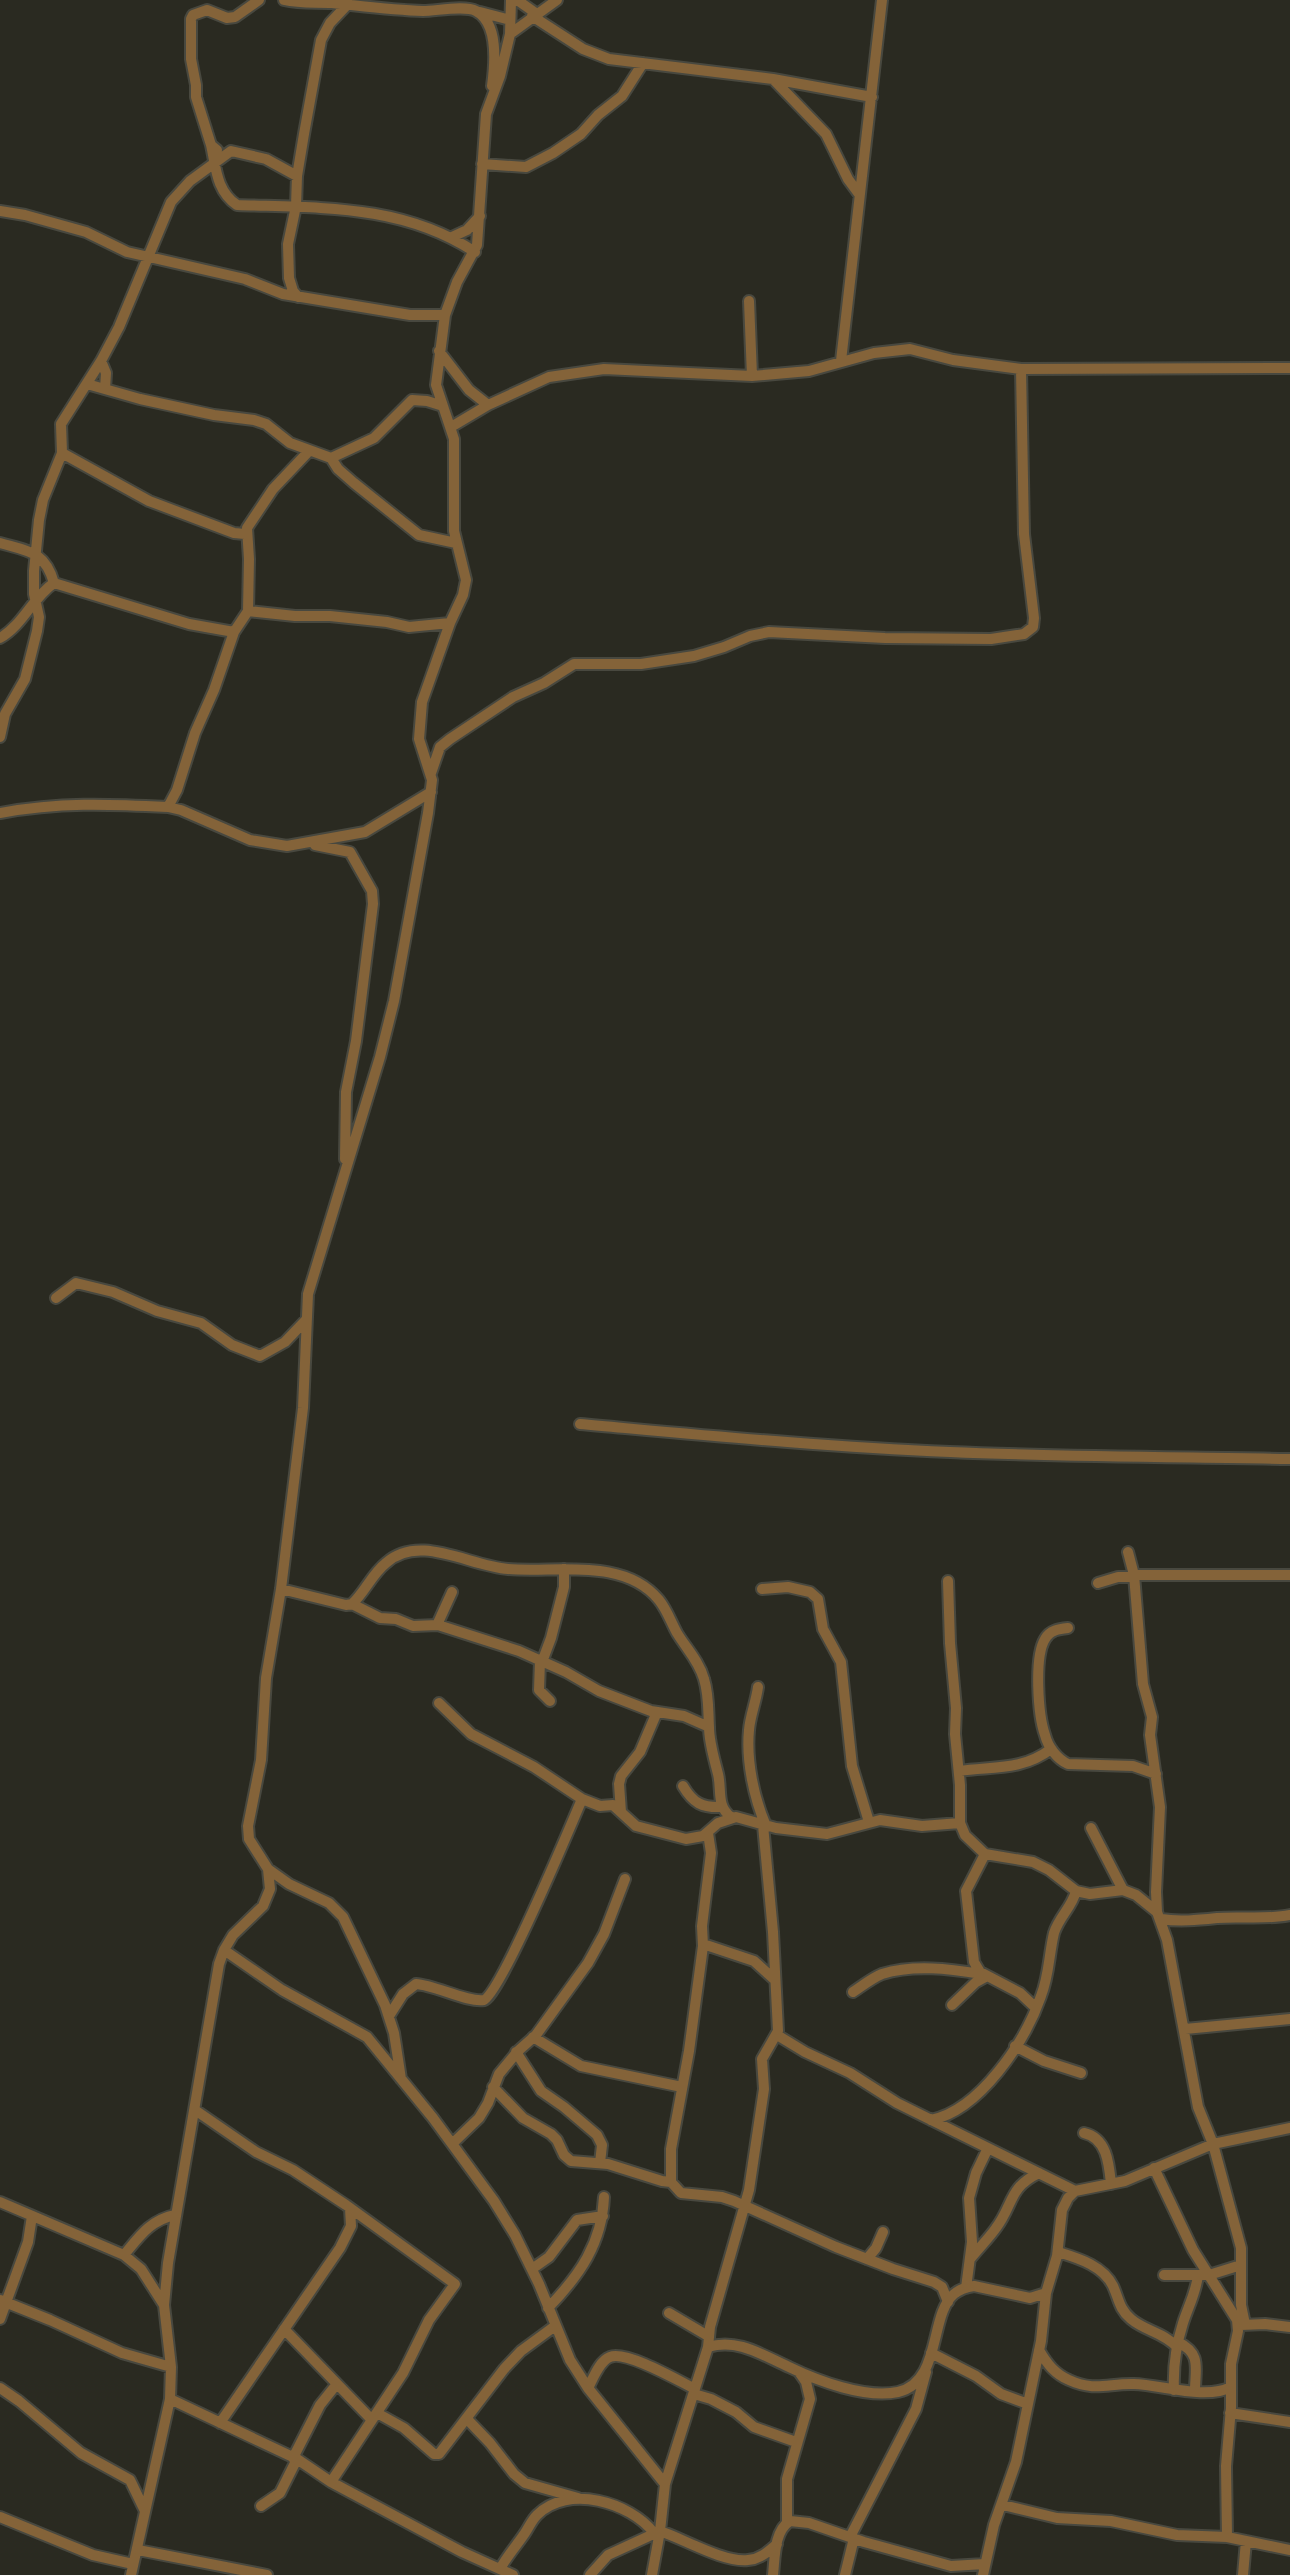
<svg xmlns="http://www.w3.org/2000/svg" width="1290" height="2575" viewBox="0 0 1290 2575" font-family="Signika,sans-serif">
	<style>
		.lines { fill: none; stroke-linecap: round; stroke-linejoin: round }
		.minor-casing { stroke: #48483f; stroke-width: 14 }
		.minor { stroke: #846339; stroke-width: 10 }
	</style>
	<rect width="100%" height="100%" fill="#2a2a21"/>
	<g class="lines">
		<g class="minor-casing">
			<path id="minor" d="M284 0C301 4 315 2 332 3 362 6 393 10 423 11 436 11 465 5 476 11 499 23 495 64 492 86
				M517 0 537 14
				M480 12 510 20
				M532 16 583 49 609 59 773 79 872 97
				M510 34 557 0
				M774 80 826 134 848 179 859 194
				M211 145C216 167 216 191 237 205 320 208 402 204 475 252
				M217 150 211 145 196 97V85L191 59V19L193 15 207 10 227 18 235 17 259 0
				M482 164 526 167 553 153 581 134 598 115 622 96 643 63
				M0 211 25 215 86 232 127 252 245 279 283 294 410 315H445
				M452 237 467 230 480 216
				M298 297 293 291 289 278 288 244 296 206 297 176 304 134 321 40 330 23 347 5
				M749 301 752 376
				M439 351 469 390 488 405
				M101 361 106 373 105 389
				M841 361 882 0
				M87 384 140 399 214 415 254 420 266 424 290 443 331 458 338 469 354 483 419 535 456 543
				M451 427 488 405 549 377 604 369 752 376 809 371 874 353 910 349 953 360 1021 369 1290 368
				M62 453 149 501 234 533 245 534
				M331 458 374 438 412 400 427 401 443 406
				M0 543C28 551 45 551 54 583
				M248 611 295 616H330L387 622 409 627 450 623
				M0 638C23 625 33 597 54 583L189 624 234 632
				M0 737 5 714 25 679 37 631 39 617 34 594V571L39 520 43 500 62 453 61 424 101 361 119 327 171 202 190 181 231 151 266 159 297 176
				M431 773 440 747 450 739 513 697 544 683 574 664H641L694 656 724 647 750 636 769 632 885 638 991 639 1024 634 1033 627 1034 618 1024 534 1021 369
				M168 807 177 790 195 733 214 690 234 632 248 611 249 559 247 528 273 489 309 451
				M0 813C59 802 108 804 168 807L181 810 250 840 287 846 365 832 431 792
				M315 845 350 852 372 891 373 904 356 1041 346 1092 345 1159
				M56 1298 76 1283 113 1292 157 1311 201 1323 232 1345 260 1356 285 1342 306 1320
				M580 1424C703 1435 826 1447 950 1452 1063 1457 1177 1457 1290 1459
				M1128 1552 1134 1575 1143 1684 1152 1717 1150 1735 1160 1807 1156 1892 1157 1912 1167 1940 1198 2107 1213 2144 1241 2248V2305L1245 2324
				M1134 1575H1290
				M948 1581 950 1643 956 1708 955 1734 960 1785V1823L965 1835 985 1854 1033 1862 1049 1870 1076 1891 1090 1894 1123 1890 1136 1895 1157 1912
				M1098 1583 1118 1577H1134
				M281 1589 346 1605 352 1604C365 1592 372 1574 386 1563 419 1533 469 1566 508 1569 556 1573 624 1557 659 1600 667 1610 671 1622 677 1633 686 1648 699 1661 704 1679 709 1695 708 1710 709 1727 709 1742 714 1758 718 1774 722 1790 716 1806 731 1817
				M762 1589 788 1587 810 1592 818 1599 823 1629 841 1662 852 1766 869 1822
				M352 1604 380 1618 396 1619 413 1626 438 1625 519 1651 566 1672 599 1691 651 1711 684 1716 709 1727
				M437 1625 452 1592
				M1068 1628C1059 1629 1050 1630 1045 1639 1034 1657 1038 1715 1045 1735 1048 1747 1057 1759 1068 1764L1133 1766 1156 1774
				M540 1661 539 1690 550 1701
				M542 1662 551 1638 564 1587V1569
				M758 1687C756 1702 750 1716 749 1730 746 1761 754 1798 766 1826
				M439 1703 471 1734 534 1767 582 1799 600 1806 613 1805 636 1826 686 1839 703 1836 718 1823 736 1817 776 1828 827 1834 880 1820 922 1826 960 1823
				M959 1771C993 1766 1022 1771 1051 1749
				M683 1786C693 1803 702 1808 722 1807
				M621 1812 619 1784 621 1776 640 1752 657 1712
				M1091 1828 1123 1890
				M708 1833 711 1853 702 1926 703 1946 689 2051 671 2149V2182L681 2193 722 2197 734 2201 836 2247 893 2269 934 2282 942 2287 948 2302
				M985 1854 966 1891 974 1962 980 1972 1020 1993 1036 2008
				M268 1869 289 1884 329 1903 343 1917 385 2005 394 2033 401 2079
				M1161 1919C1179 1922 1198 1920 1217 1918 1242 1916 1265 1920 1290 1915
				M703 1944 754 1961 775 1980
				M224 1950 282 1990 367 2037 433 2118 494 2201 515 2235 539 2284 570 2360 588 2388 665 2484
				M853 1992C862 1986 872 1978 882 1974 914 1964 950 1969 982 1974
				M952 2005 976 1982 987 1976
				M389 2016 403 1994 416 1984C435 1985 468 2003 484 2000 499 1997 571 1825 582 1799
				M1185 2029 1290 2019
				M777 2035 805 2052 850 2073 897 2103 1075 2191
				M533 2037 581 2066 682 2087
				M1015 2046 1044 2061 1081 2073
				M516 2052 541 2091 564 2107 597 2135 602 2145 600 2163
				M493 2087 523 2118 551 2134 557 2140 564 2155 571 2161 608 2164 662 2181 671 2182
				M195 2110 256 2152 293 2170 346 2205 455 2284 429 2320 403 2373 331 2482
				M931 2120C980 2110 1025 2042 1041 1996 1049 1976 1049 1954 1054 1933 1059 1917 1072 1907 1076 1891
				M1084 2133C1107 2138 1109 2164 1111 2184
				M453 2143 479 2118 488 2103 499 2074 518 2051 536 2035 588 1963 604 1934 625 1879
				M1154 2168 1193 2250 1237 2320 1238 2331 1231 2364V2408L1226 2466 1227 2537
				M0 2202 124 2255 141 2269 164 2305
				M1058 2252C1077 2258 1103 2265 1113 2286 1119 2299 1119 2309 1131 2319 1145 2331 1163 2332 1177 2347
				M124 2255C139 2237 150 2220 175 2215
				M971 2258C979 2248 989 2238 996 2228 1014 2204 1008 2188 1039 2173
				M867 2259 876 2248 883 2232
				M532 2269 549 2257 577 2220 603 2216
				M1164 2275H1209L1241 2265
				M966 2288 972 2242 969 2198 976 2173 988 2148
				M0 2300 50 2320 122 2353 171 2367
				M548 2308C580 2275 602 2243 604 2197
				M669 2313 708 2336
				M0 2319 28 2242 32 2216
				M1241 2325 1265 2324 1290 2327
				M284 2329 372 2420
				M1178 2342C1202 2354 1195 2368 1195 2391
				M708 2347C738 2338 762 2355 789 2367 818 2381 866 2399 898 2392 942 2382 929 2315 954 2294 960 2289 967 2287 974 2286L1030 2298 1046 2293 1057 2256 1062 2210 1068 2198 1075 2191 1125 2181 1213 2144 1290 2128
				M1039 2350C1047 2364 1055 2374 1069 2380 1095 2392 1109 2383 1134 2384 1162 2385 1206 2400 1231 2387
				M931 2353 976 2376 1001 2394 1028 2404
				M0 2388 19 2401 81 2453 130 2480 145 2511
				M588 2388C593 2379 599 2361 610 2357 626 2350 679 2381 695 2389
				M1174 2390C1173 2368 1176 2345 1183 2323 1188 2307 1196 2293 1198 2275
				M694 2394 711 2399 736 2412 754 2427 796 2442
				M170 2399 297 2459 331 2482 462 2552 513 2575
				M377 2413 404 2428 434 2454H439L504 2369 521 2351 555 2326
				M1230 2413 1290 2422
				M467 2419 490 2443 514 2474 525 2483 578 2498
				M220 2423 340 2248 351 2226 350 2208
				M293 2458 320 2405 336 2385
				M1003 2505 1057 2518 1111 2521 1177 2535 1227 2537 1290 2550
				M261 2506 280 2493 297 2459
				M0 2517 93 2555 133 2564
				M787 2522V2479L810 2399 806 2382 799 2372
				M850 2537 916 2409 926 2372
				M138 2550 267 2575
				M500 2569C507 2556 517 2545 525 2533 529 2527 532 2520 537 2515 568 2484 630 2502 654 2533
				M131 2575 170 2399 171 2367 164 2305 168 2263 219 1964 224 1950 233 1935 263 1906 270 1889 268 1869 249 1839 248 1826 261 1760 266 1678 281 1589 303 1408 308 1294 380 1057 394 1001 428 813 432 780 419 739 422 702 450 623 463 595 466 580 454 531V439L436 385 445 315 457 282 477 245 486 114 500 76 510 34 511 0
				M590 2575 608 2555 660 2531C684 2539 724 2563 748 2560 760 2559 768 2552 777 2544
				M652 2575 660 2531 665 2484 708 2347 710 2327 749 2190 764 2089 762 2059 778 2031 773 1932 763 1825
				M773 2575C775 2557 774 2531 790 2521L809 2523 864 2542 951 2566 985 2564
				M845 2575 854 2538
				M983 2575 994 2525 1016 2462 1041 2341 1046 2293
				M1243 2575 1246 2541"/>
		</g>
		<use href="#minor" class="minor"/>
	</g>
</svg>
